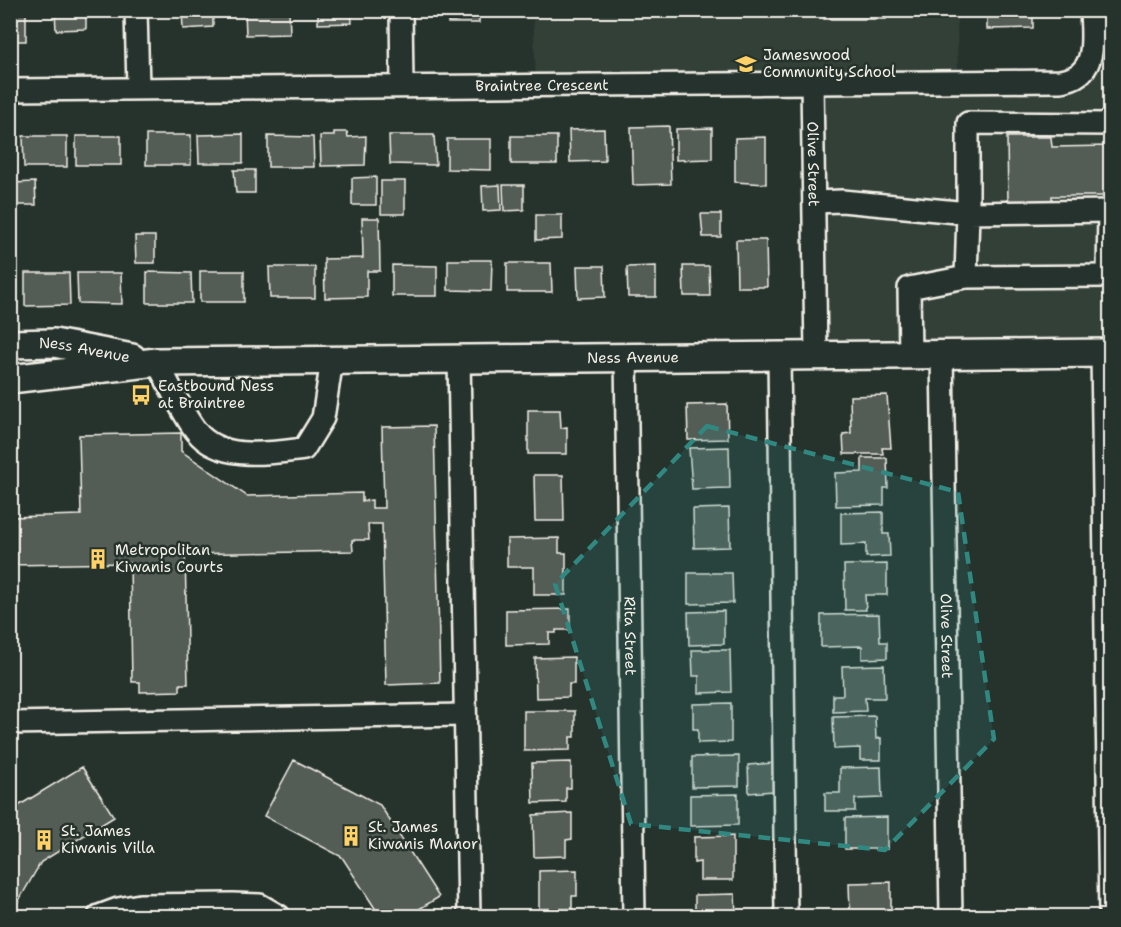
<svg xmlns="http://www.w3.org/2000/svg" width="1121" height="927" viewBox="0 0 1121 927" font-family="'Shantell Sans',sans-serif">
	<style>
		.built { fill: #333f39 }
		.building { fill: #525c55; stroke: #f4f1e8; stroke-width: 1.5 }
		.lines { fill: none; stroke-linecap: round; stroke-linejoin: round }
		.minor-casing { stroke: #f4f1e8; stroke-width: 26 }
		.major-casing { stroke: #f4f1e8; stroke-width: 32 }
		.minor { stroke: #26332d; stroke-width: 21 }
		.major { stroke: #26332d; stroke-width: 27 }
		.marked { fill: #318880; fill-opacity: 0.2; stroke: #318880; stroke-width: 4.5; stroke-dasharray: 12 8; stroke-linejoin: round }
		.labels { text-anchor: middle; stroke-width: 5; stroke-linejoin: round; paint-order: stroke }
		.poi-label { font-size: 15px; fill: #f4f1e8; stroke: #26332d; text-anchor: start }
		.street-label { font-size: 15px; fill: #f4f1e8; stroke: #26332d }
	</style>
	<rect width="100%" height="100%" fill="#26332d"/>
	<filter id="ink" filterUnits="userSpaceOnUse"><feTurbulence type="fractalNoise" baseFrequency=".0167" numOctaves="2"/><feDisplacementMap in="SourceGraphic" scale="12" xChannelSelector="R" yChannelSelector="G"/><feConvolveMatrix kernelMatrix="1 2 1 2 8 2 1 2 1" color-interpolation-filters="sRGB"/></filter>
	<g filter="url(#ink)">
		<path class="built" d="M533 11H957L958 82 1060 81 1088 66 1110 65V353L816 356 812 82 536 83Z"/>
		<path class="building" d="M10 10H26V41H10Z
			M55 10H86V29L56 30Z
			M182 10H213V27L183 29Z
			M245 10H289L290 34 246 35Z
			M318 10H351L352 23 318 24Z
			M448 10H479V23H448Z
			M824 10H886V19H824Z
			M987 10H1033V28L987 29Z
			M669 126 671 184 633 185 631 127Z
			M712 128V159L676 160V129Z
			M604 129 605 161 570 162 569 130Z
			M334 132H347L348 137 366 136 365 165 321 166 320 136H334Z
			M243 134V163H199L198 135Z
			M146 135H191V165H146Z
			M389 135H434L436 165 390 164Z
			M23 136H67V167H24Z
			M76 136H121V165H76Z
			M268 136 313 137 314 167H268Z
			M511 136H557V164H511Z
			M766 137V184L735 182V138Z
			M1007 137H1051L1052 147 1110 146V196H1052V202H1008Z
			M447 139H491V170L447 169Z
			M234 170H255V193H236Z
			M376 177V205H352V178Z
			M381 181H405V214H381Z
			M35 182 36 205H12V183Z
			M500 185 501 210 483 211 482 186Z
			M503 185H524V210L504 211Z
			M701 214H721V237H703Z
			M536 215H562V239L536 240Z
			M362 218H379L380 271H367V297L325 298 324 259 363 258Z
			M135 236H155V263H136Z
			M736 240H766L767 287H737Z
			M448 260H492L491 291 448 290Z
			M507 263H551L552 292H507Z
			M392 265 437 266V296H392Z
			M577 266H604L605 297 578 298Z
			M656 266V297H628L627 267Z
			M683 266H709L710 296H684Z
			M269 267H315V298H270Z
			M200 271H244V302H200Z
			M147 272 191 273 192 303H147Z
			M25 273H69L70 305 25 306Z
			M77 273H121L122 304 78 303Z
			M887 395 891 448H882L883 454H844L843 434 851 433 850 396Z
			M727 404 728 439 688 440 687 405Z
			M528 410H560L561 428 567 427V454H528Z
			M434 426 440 683 386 685 382 524H368L369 540H352L353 551 185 554 188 684H180V691L140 692V682H132L130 563 10 565V517L81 515 79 435 181 433V451L247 496 362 493V501L372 500V508H384L382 427Z
			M729 447 730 488 692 489 689 448Z
			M862 458H887L888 488H884V505L836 506 835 473 862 472Z
			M534 475H563L564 521H535Z
			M729 508 730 547 694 548 693 509Z
			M883 512V534H889L890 556 866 557V544L841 545V513Z
			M559 538V553H566V595H534V567H507V539Z
			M887 564V595H865L866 610H845L844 565Z
			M688 573H732L733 603 688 604Z
			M570 609V630H556V633H549V644L506 645V610Z
			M724 611V644L689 645 688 612Z
			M879 614 880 642H887V658L862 659V646L821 647V615Z
			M692 650H730L731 692 699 693V676H693Z
			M574 657V684H569V697L536 698 535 658Z
			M884 665 885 698H865L866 711 833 712V695H843L842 666Z
			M731 703V742L698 743V729H693V704Z
			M524 711H575V737H570V750L524 751Z
			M875 716 876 739 881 738V760H860V748L834 749 833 717Z
			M739 756V786L692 787V757Z
			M294 760 380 805 439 897 408 916H380L342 857 264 816Z
			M571 762V788H566V802L533 803 532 763Z
			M773 763V791L749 793 748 765Z
			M82 767 114 817 41 862 10 916V811Z
			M881 767 882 798 855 799V811H825V793H840V768Z
			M738 794V825L690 826V795Z
			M572 813V839L566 840V856L534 857 533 815Z
			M887 817V849H845V818Z
			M733 836V880H700V862L694 863V837Z
			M577 870V896H572V909H539V871Z
			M891 882V913L850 914 849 883Z
			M735 894 736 916H695V895Z"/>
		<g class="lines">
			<g class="minor-casing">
				<g id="minor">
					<path d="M136 10 138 88"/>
					<path d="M401 10 402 85"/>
					<path id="s1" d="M812 82 816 356"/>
					<path id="s2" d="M10 90 1060 81C1099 76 1092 40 1091 10"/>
					<path d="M814 202 842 201 968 213V123L1110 124"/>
					<path d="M1108 276 1109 211"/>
					<path d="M966 277 1110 276"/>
					<path d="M1102 353 1110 916"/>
					<path id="s3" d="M942 354 951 916"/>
					<path d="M910 355 909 288 966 277 968 213 1110 211"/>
					<path id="s4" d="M626 356 634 916"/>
					<path d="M779 356 786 916"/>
					<path d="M459 358 469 916"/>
					<path d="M157 362C168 382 183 415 196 431 220 462 270 453 304 449L323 418 332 360"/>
					<path d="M10 723 465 715"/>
					<path d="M99 916 118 909 140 905 232 904 260 905 279 916"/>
				</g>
			</g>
			<g class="major-casing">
				<g id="major">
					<path id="s5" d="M10 344 54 343 132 358"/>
					<path id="s6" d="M10 379 157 362 1110 353"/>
				</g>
			</g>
			<use href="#minor" class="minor"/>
			<use href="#major" class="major"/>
		</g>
	</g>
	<path class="marked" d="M707 426 958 492 994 739 885 850 631 824 555 584Z"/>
	<defs>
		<g id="school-bare" transform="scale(1.62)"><path d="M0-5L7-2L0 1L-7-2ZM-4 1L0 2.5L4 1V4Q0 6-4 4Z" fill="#ffd166" stroke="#26332d" stroke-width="2.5" paint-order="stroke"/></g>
		<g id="bus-bare" transform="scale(1.62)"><path d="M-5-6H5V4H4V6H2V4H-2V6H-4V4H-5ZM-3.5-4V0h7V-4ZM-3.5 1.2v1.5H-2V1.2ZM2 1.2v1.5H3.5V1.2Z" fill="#ffd166" stroke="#26332d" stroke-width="2.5" paint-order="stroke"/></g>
		<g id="building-bare" transform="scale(1.62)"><path d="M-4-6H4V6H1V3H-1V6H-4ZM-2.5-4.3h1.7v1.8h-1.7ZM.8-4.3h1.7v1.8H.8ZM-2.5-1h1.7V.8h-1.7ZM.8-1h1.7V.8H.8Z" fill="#ffd166" stroke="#26332d" stroke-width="2.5" paint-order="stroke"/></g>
	</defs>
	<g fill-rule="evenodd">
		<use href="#school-bare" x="746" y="64"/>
		<use href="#bus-bare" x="141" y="395"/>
		<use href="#building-bare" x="98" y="559"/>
		<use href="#building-bare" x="351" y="836"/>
		<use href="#building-bare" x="44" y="840"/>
	</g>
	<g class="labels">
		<g class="poi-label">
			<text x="763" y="60">Jameswood<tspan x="763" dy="17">Community School</tspan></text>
			<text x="158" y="391">Eastbound Ness<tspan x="158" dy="17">at Braintree</tspan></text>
			<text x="115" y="555">Metropolitan<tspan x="115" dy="17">Kiwanis Courts</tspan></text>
			<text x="368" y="832">St. James<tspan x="368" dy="17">Kiwanis Manor</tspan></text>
			<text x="61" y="836">St. James<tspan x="61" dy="17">Kiwanis Villa</tspan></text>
		</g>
		<g class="street-label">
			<text dy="5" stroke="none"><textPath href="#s2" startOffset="532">Braintree Crescent</textPath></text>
			<text dy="5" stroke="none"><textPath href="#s1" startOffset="82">Olive Street</textPath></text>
			<text dy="5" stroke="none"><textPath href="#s5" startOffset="75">Ness Avenue</textPath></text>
			<text dy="5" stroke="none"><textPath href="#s6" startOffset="624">Ness Avenue</textPath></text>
			<text dy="5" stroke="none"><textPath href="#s3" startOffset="282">Olive Street</textPath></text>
			<text dy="5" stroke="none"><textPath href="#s4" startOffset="280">Rita Street</textPath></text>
		</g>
	</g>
	<rect width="1121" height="927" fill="none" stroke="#26332d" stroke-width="36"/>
	<rect x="18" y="18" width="1085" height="891" fill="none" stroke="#f4f1e8" stroke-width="2" filter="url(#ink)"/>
</svg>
